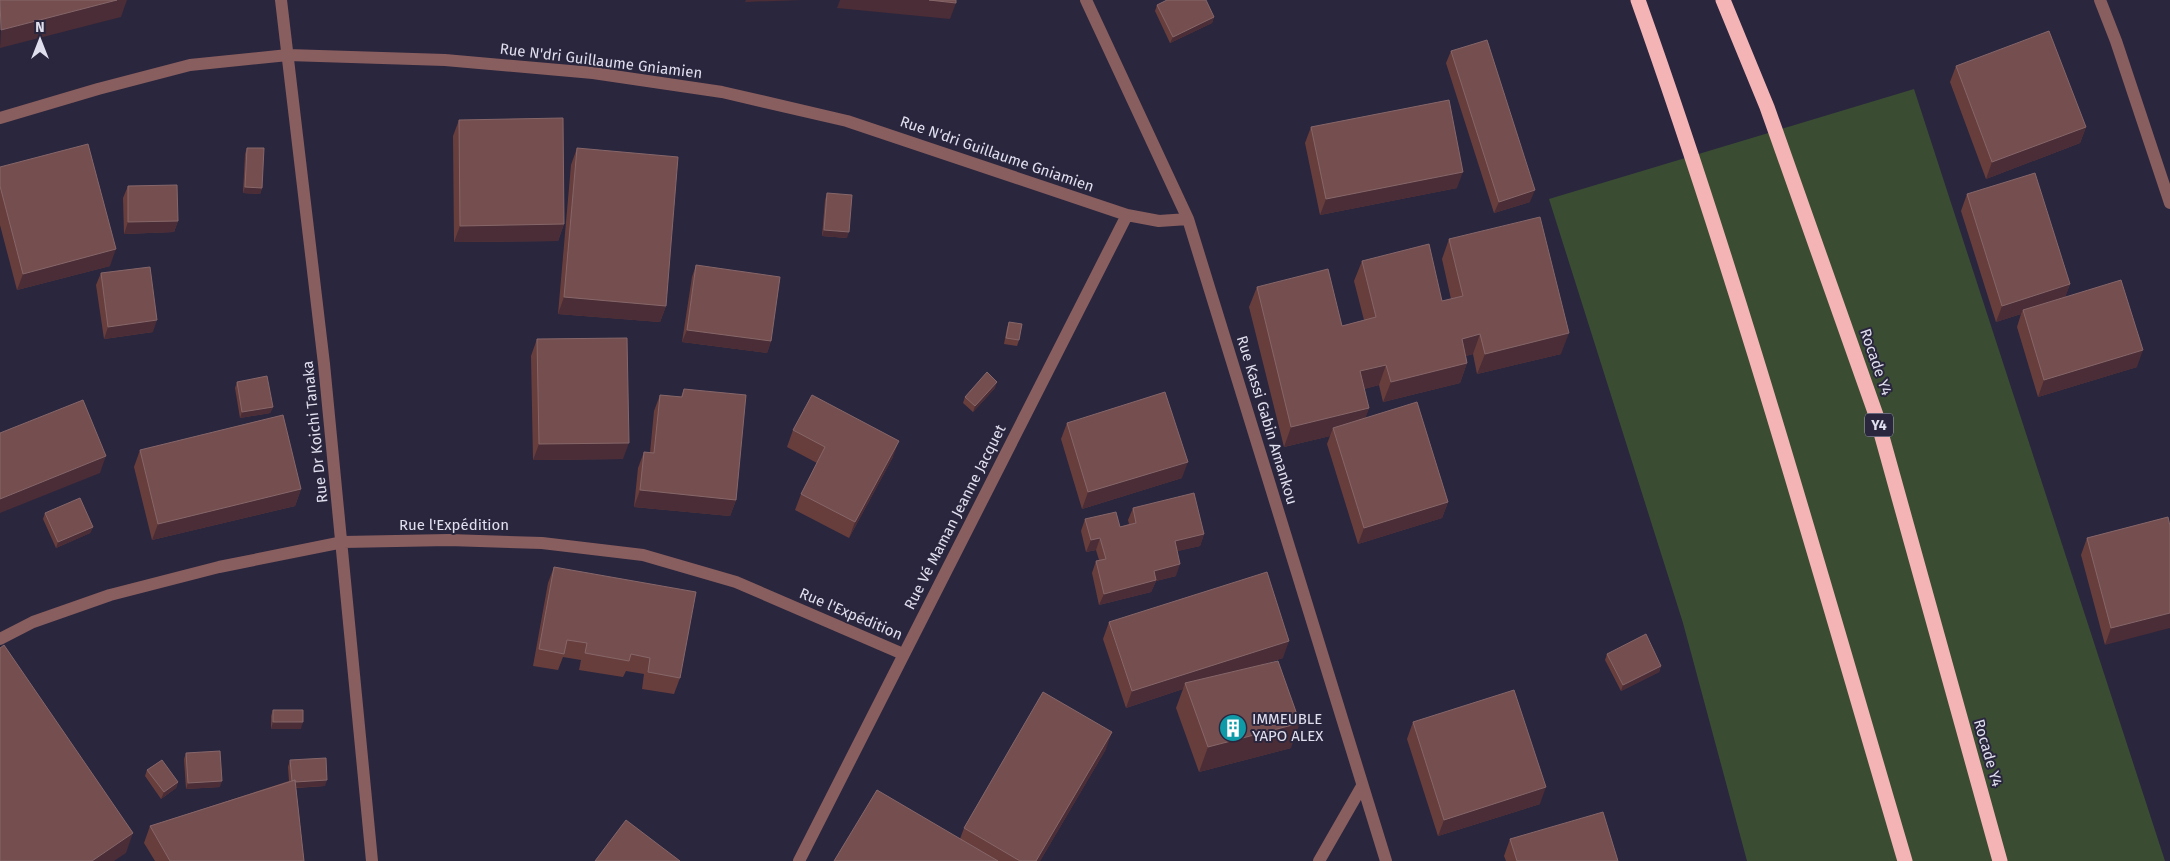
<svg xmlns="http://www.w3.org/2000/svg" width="2170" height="861" viewBox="0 0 2170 861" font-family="'Fira Sans',sans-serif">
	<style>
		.green { fill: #3a4d33 }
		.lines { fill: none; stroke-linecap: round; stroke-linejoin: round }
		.street { stroke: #895e5f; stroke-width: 12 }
		.highway { stroke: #f4b3b4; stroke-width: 15 }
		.wall { fill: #683e3d }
		.shaded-wall { fill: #4a2d36 }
		.building { fill: #754f50; stroke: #866669 }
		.labels { text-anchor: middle; stroke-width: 4; stroke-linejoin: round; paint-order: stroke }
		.shield { fill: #2a263e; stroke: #a9a8b9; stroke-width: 1 }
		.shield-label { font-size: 14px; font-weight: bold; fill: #e0dfee }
		.street-label { font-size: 15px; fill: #e0dfee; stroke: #2a263e }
		.poi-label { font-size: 15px; fill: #e0dfee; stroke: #2a263e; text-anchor: start }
	</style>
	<rect width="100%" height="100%" fill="#2a263e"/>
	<path class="green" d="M1914 89 2165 861H1747L1683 623 1549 199Z"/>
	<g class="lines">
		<path class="street" d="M281 0 324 364 372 861
			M1086 0 1188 219 1386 861
			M2100 0 2116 41 2170 203
			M0 118 98 89 190 65 288 55 445 60 593 73 722 92 847 121 1127 215 1159 221 1188 219
			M0 639 33 622 110 595 219 567 343 542 449 540 542 543 643 555 736 582 903 654
			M799 861 1127 215
			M1319 861 1362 786"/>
		<path class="highway" d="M1638 0C1739 283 1820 573 1905 861
			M1723 0 1767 107 1876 415 2000 861"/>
	</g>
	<path class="wall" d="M1157 5 1214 17 1212 23 1170 43 1155 11Z
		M1451 51 1530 202 1494 213 1446 63Z
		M1956 66 2086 127 2080 143 1986 179 1950 82Z
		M459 120 564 224 558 241 454 242 453 136Z
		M1311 127 1457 188 1320 215 1305 143Z
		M247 148 262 188 260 194 243 193 245 154Z
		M577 148 666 306 660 322 558 314 571 165Z
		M0 167 110 266 17 290 0 225Z
		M128 186 178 221 174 232 124 234 123 198Z
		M827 193 847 238 822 236 825 200Z
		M1967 194 2070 284 2065 297 2137 367 2038 397 2017 327 2021 314 1996 322 1961 211Z
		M1449 239 1561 354 1477 374 1473 354 1466 356 1467 363 1460 383 1383 402 1379 385 1364 389 1369 408 1365 418 1448 502 1442 518 1358 544 1327 444 1330 436 1284 447 1249 307 1257 287 1342 326 1364 320 1354 281 1362 261 1442 301 1451 299 1442 259Z
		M696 265 771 341 767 353 682 342 692 277Z
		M101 273 153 332 104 339 96 285Z
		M1009 322 1019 340 1017 346 1004 344 1007 328Z
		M537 339 623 459 533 460 531 356Z
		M237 382 273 407 270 413 240 418 235 388Z
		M995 388 973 412 963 403 965 397Z
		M684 389 736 500 730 516 634 507 638 468 644 452 650 453 654 411 660 395 681 397Z
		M1067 423 1182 478 1082 509 1061 439Z
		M793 430 893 457 849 538 795 510 801 494 817 463 787 447Z
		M140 450 301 489 295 506 152 540 134 467Z
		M1133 508 1204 534 1200 546 1177 551 1176 576 1156 581 1151 592 1099 605 1092 573 1096 561 1099 560 1096 550 1086 552 1081 531 1085 519 1120 527 1129 524 1128 520Z
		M45 513 93 527 90 533 56 548 43 519Z
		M2168 517 2105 645 2081 555 2087 538Z
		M554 567 680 678 674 694 642 689 644 674 626 671 623 677 579 670 581 660 563 657 558 670 533 666 548 583Z
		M1109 622 1283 658 1263 664 1291 748 1199 772 1176 708 1183 689 1126 708 1103 639Z
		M1607 654 1661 666 1659 672 1621 691 1605 660Z
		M273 710 301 729H271V716Z
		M1413 722 1540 804 1438 836 1407 739Z
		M1106 749 1040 861H834L960 839 964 828Z
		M186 753 220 787 186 789 184 759Z
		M290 760 325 786 296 788 304 861H155L144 843 150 826 289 781 288 767Z
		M147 770 178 782 176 788 161 799 145 776Z
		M1510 839 1618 861H1506L1504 856Z"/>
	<path class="shaded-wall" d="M117 0H127L121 17 0 48 1 30Z
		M746 0H802L745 2Z
		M840 0H929L956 3 950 19 837 8Z
		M1214 17 1212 23 1170 43 1173 37Z
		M2086 127 2080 143 1986 179 1992 162Z
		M1463 172 1457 188 1320 215 1326 199Z
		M245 187 262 188 260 194 243 193Z
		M1535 190 1530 202 1494 213 1499 202Z
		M178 221 174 232 124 234 128 222Z
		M564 224 558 241 454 242 460 226Z
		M824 230 849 232 847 238 822 236Z
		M116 249 110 266 17 290 23 274Z
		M2070 284 2064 301 2023 310 2021 314 1996 322 2002 306Z
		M564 297 666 306 660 322 558 314Z
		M157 320 153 332 104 339 108 327Z
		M687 330 771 341 767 353 682 342Z
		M1569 333 1561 354 1477 374 1485 354Z
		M1480 334 1473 354 1454 359 1462 339Z
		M2143 350 2137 367 2038 397 2044 380Z
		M1467 363 1460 383 1383 402 1391 382Z
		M1386 365 1379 385 1352 392 1360 371Z
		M997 382 995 388 973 412 975 406Z
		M273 407 270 413 240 418 242 412Z
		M1369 408 1362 428H1333L1330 436 1284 447 1291 427Z
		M899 441 893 457 849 538 855 522Z
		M629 443 623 459 533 460 539 444Z
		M106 456 100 473 0 513V499Z
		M1188 462 1182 478 1082 509 1088 492Z
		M301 489 295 506 152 540 158 524Z
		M640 490 736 500 730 516 634 507Z
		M1448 502 1442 518 1358 544 1364 528Z
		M93 527 90 533 56 548 58 542Z
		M1204 534 1200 546 1170 553 1175 541Z
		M1100 538 1096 550 1086 552 1091 540Z
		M1180 564 1176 576 1156 581 1151 592 1099 605 1104 594 1154 571Z
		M2170 613V628L2105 645 2111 628Z
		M1289 641 1283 658 1187 688 1185 683 1183 689 1126 708 1132 691Z
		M1661 666 1659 672 1621 691 1623 685Z
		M273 722H303L301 729H271Z
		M1300 723 1291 748 1199 772 1208 747Z
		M1112 732 1106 749 1040 861H1036Z
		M327 780 325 786 290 788 292 782Z
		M222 781 220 787 186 789 188 783Z
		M178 782 176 788 161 799 164 792Z
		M1546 787 1540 804 1438 836 1444 820Z
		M133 833 126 853 114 861H92Z"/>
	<path class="building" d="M0 0H117L1 30Z
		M929 0H956V3Z
		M1167 0H1206L1214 17 1173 37 1157 5Z
		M2049 31 2086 127 1992 162 1956 66Z
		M1487 40 1535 190 1499 202 1451 51Z
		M1449 100 1463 172 1326 199 1311 127Z
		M563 118 564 224 460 226 459 120Z
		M88 144 116 249 23 274 0 186V167Z
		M247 148H264L262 188 245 187Z
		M577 148 678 157 666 306 564 297Z
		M2035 173 2070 284 2002 306 1967 194Z
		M177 185 178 221 128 222V186Z
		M827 193 852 195 849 232 824 230Z
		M1540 217 1569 333 1485 354 1480 334 1462 339 1467 363 1391 382 1386 365 1360 371 1369 408 1291 427 1257 287 1328 269 1342 326 1376 317 1362 261 1429 244 1442 301 1463 296 1449 239Z
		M696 265 780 277 771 341 687 330Z
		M150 267 157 320 108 327 101 273Z
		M2121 280 2143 350 2044 380 2023 310Z
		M1009 322 1022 324 1019 340 1006 338Z
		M627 338 629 443 539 444 537 339Z
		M987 372 997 382 975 406 965 397Z
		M267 376 273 407 242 412 237 382Z
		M684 389 746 395 736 500 640 490 644 452 654 453 660 395 682 397Z
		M1165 392 1188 462 1088 492 1067 423Z
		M812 395 899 441 855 522 801 494 825 447 793 430Z
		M83 400 106 456 0 499V433Z
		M1417 402 1448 502 1364 528 1333 428Z
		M283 415 301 489 158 524 140 450Z
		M1194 493 1204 534 1175 541 1180 564 1154 571 1156 580 1104 594 1096 561 1106 559 1100 538 1091 540 1085 519 1116 512 1120 527 1136 523 1133 508Z
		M80 498 93 527 58 542 45 513Z
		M2168 517 2170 526V613L2111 628 2087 538Z
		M554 567 696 592 680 678 648 672 650 658 631 654 629 661 585 653 587 643 567 640 564 654 539 649Z
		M1267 572 1289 641 1132 691 1109 622Z
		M1646 634 1661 666 1623 685 1607 654Z
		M4 645 133 833 92 861H0V648Z
		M1278 661 1300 723 1208 747 1185 683Z
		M1514 690 1546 787 1444 820 1413 722Z
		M1043 692 1112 732 1036 861H1020L964 828Z
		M273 710H303V722H273Z
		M220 751 222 781 188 783 186 753Z
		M326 758 327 780 295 782V780L292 781 290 760Z
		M162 760 178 782 164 792 147 770Z
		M295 780 304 861H170L150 826Z
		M877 790 998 861H834Z
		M1603 812 1618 861H1517L1510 839Z
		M626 820 680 861H595Z"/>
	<defs>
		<g id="building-disc" transform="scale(1.4375)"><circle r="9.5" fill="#0f9aa8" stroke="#2a263e"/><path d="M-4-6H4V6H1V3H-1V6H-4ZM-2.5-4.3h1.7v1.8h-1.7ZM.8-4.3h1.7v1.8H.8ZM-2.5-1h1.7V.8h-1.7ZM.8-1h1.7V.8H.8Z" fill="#fff"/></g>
	</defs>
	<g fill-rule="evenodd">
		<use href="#building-disc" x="1233" y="728"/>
	</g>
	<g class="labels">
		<rect class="shield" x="1865" y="413.5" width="28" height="23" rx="4"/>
		<g class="shield-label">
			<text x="1879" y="430">Y4</text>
		</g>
		<g class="street-label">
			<text transform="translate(601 61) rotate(7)" y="5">Rue N'dri Guillaume Gniamien</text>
			<text transform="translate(997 154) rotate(19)" y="5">Rue N'dri Guillaume Gniamien</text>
			<text transform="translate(1876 362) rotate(71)" y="5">Rocade Y4</text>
			<text transform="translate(1267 420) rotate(73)" y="5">Rue Kassi Gabin Amankou</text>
			<text transform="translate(315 432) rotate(-96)" y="5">Rue Dr Koichi Tanaka</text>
			<text transform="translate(955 517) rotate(-63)" y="5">Rue Vé Maman Jeanne Jacquet</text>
			<text x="454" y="530">Rue l'Expédition</text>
			<text transform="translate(851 614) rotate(23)" y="5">Rue l'Expédition</text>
			<text transform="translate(1988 753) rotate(74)" y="5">Rocade Y4</text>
		</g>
		<g class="poi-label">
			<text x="1252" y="724">IMMEUBLE<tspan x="1252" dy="17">YAPO ALEX</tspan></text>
		</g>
	</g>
	<g transform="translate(40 40)" stroke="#2a263e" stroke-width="4" paint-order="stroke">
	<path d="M0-4L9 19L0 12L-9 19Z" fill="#e0dfee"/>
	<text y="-8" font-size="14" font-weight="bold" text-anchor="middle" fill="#e0dfee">N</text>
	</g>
</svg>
